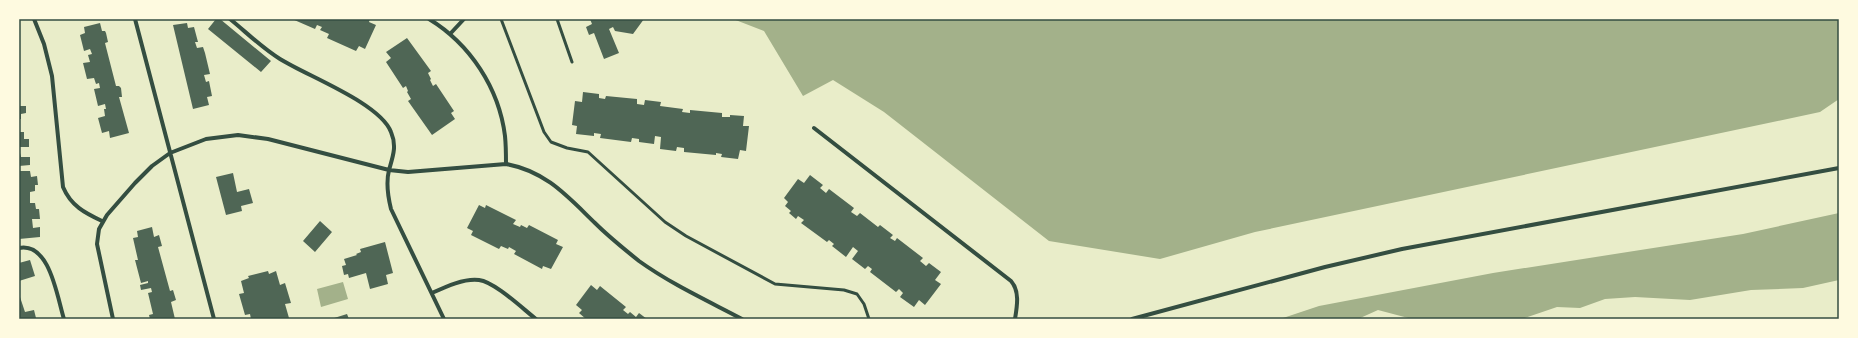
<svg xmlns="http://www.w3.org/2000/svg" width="1858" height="338" viewBox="0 0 1858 338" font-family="Montserrat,sans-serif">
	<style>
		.water { fill: #a3b18a }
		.building { fill: #4f6655 }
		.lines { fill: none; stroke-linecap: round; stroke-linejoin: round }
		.service { stroke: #344e41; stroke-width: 3 }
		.minor { stroke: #344e41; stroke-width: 4 }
		.neatline { fill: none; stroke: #344e41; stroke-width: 1.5 }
	</style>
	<rect width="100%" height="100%" fill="#e9edc9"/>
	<path class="water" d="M733 19H1839V99L1820 112 1255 232 1160 259 1049 241 884 112 833 80 803 96 764 31Z
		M1839 213V280L1803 288 1751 290 1690 300 1635 297 1605 299 1580 308 1557 307 1522 319H1412L1378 310 1358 319H1280L1319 306 1493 273 1743 234Z
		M343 282 348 299 321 307 317 289Z"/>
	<path class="building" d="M216 19H220L271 61 261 72 208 29Z
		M292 19H370L369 22 376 25 365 49 359 46 356 51 327 38 329 34 320 30 322 27 317 25 315 29Z
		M590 19 606 20 644 19 633 34 615 31 613 27 609 29 619 53 604 59 594 33 589 35 586 27 592 24Z
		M100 23 102 31H105L106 33 108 42 105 43 106 47 116 86H119L121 88 122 97H119L129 133 110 138 109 131 102 133 98 118 105 116 104 109H106L105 104 98 106 94 89 100 88 99 83 96 84 94 78 87 79 83 63 90 62 88 55 92 54 90 49 84 51 80 35 85 33 84 27Z
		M187 23 188 28 194 27 198 42H195L197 48 203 47 205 53 210 74 204 75 206 82 209 81 212 96 207 97 209 105 193 109 173 25Z
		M407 38 431 71 428 73 431 79 430 80 433 86 436 84 454 111 451 113 455 119 432 135 408 101 411 99 407 92 408 91 406 86 403 88 386 62 391 58 386 52Z
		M583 92 599 94V98L605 99 606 96 637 99V104L644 105 645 100 661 102 660 106 683 109 682 112 690 113V110L722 113V117H730V115L744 116 743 126H749L746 151 740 150 738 159 721 157 722 154 716 153V155L684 152V148L677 147 676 151 660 149 661 137 655 136 654 144 639 142V139L632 138 631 142 600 138 601 134 594 133V136L576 134 577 126 572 125 575 101 582 102Z
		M19 106H26V113L21 114V119H19Z
		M19 132H24V139H29V147H19Z
		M19 149 21 157H30V165L19 166Z
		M19 171H30L31 177 37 176 38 185H35V191L30 192V203H35L36 209H39L40 219H32L33 228 40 227V237L19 239Z
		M233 173 237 192 249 189 253 203 241 206 242 211 226 215 216 177Z
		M810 175 823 185 820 188 826 193 829 189 854 208 851 212 857 216 860 213 878 227 880 225 893 235 890 238 895 241 897 238 923 258 920 261 926 266 929 263 941 272 935 280 941 284 925 305 919 300 914 307 900 297 903 293 899 289 896 292 870 272 872 269 868 266 865 269 852 259 858 251 853 247 846 257 832 246 834 244 829 240 827 242 801 223 804 220 798 216 796 219 789 213 791 211 785 206 788 202 784 198 798 179 804 183Z
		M479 205 485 208 486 205 516 220 513 224 520 227 521 225 527 228 529 225 558 240 556 244 563 247 551 269 543 266 542 269 514 254 516 251 509 247 508 249 501 246 499 249 471 235 473 231 467 228Z
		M320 221 332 232 315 252 303 241Z
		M152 227 154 237 159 235 162 246 158 247 170 291 173 290 176 300 171 302 175 319H150L149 315 153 314 148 293 152 292 151 288 141 290 140 285 148 283V281L141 283 135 260H138L133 238 138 237 137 231Z
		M385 242 393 273 386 275 388 284 370 289 366 273 349 278 348 274 344 275 342 266 346 265 344 259 357 255 356 254 361 252 360 249Z
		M30 260 35 276 19 281V263Z
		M268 271 269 274 276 271 280 285 285 283 291 303 285 304 289 318 251 319 250 314 245 315 239 294 244 293 241 281 249 278 248 276Z
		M591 285 597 290 600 286 626 307 623 310 628 314 630 312 636 317 639 313 647 319H586L579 313 582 310 576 305Z
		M19 294 25 312 34 310 36 318 19 319Z
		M347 314 349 319H331Z"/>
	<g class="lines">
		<path class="service" d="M501 19 544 132 551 142 567 148 588 152 665 222 686 236 775 284 844 290 857 294 864 304 869 319
			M557 19 572 62"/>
		<path class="minor" d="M34 19 44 44 52 76 63 187C71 206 85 213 102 221
			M135 19 214 319
			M230 19C246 32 262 48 280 59 307 76 380 103 391 132 397 146 393 156 389 170 386 182 388 197 391 209L444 319
			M429 19C470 44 499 88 505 136 506 146 506 155 506 164
			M450 34 464 19
			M814 128 1011 281C1020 291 1017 307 1015 319
			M19 248C50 242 57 297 64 319
			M432 293C445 287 464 278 479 280 495 282 523 309 536 319
			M113 319 97 244 99 229 107 215 135 183 152 166 170 153 206 139 238 135 268 139 389 170 408 172 506 164C546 171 568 197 595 223 609 237 624 249 639 261 671 284 708 301 742 319
			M1132 319 1325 267 1402 249 1839 168"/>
	</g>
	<rect width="1858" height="338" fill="none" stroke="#fefae0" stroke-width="40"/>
	<rect x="20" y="20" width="1818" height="298" class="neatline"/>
</svg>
